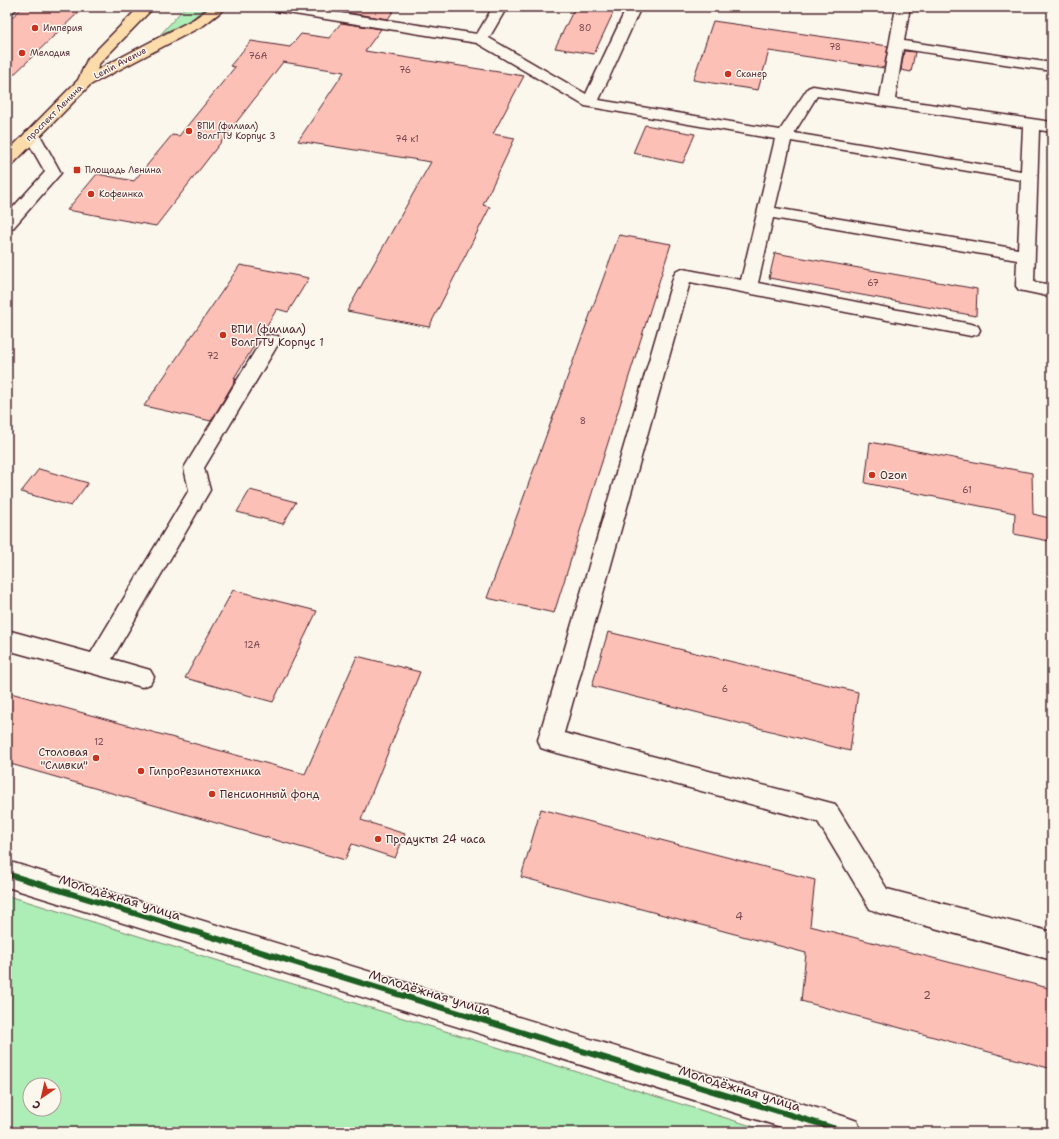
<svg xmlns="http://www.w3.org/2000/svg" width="1059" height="1139" viewBox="0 0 1059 1139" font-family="'Shantell Sans',sans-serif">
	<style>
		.green { fill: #adedb6; stroke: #7c8670; fill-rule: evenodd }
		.building { fill: #fcc0b7; stroke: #4a1f2b }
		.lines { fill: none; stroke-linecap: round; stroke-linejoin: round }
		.minor-casing { stroke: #4a1f2b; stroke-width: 3 }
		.major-casing { stroke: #4a1f2b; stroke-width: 3 }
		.minor { fill: #fbf7ec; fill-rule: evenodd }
		.major { fill: #fddcac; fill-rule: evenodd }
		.cycleway-casing { stroke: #fbf7ec; stroke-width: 8 }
		.cycleway { stroke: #1b5e20; stroke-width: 6 }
		.poi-dot { fill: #c8321e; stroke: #fbf7ec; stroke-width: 1.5 }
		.labels { text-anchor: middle; stroke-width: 3; stroke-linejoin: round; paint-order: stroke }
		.far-poi-label { font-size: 9px; fill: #4a1f2b; stroke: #fbf7ec; text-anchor: start }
		.number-label { font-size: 9px; fill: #76474e }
		.far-street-label { font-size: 9px; fill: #4a1f2b; stroke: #fbf7ec }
		.poi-label { font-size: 11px; fill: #4a1f2b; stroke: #fbf7ec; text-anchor: start }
		.near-number-label { font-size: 11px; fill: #76474e }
		.near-street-label { font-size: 13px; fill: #4a1f2b; stroke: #fbf7ec }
	</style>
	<rect width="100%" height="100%" fill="#fbf7ec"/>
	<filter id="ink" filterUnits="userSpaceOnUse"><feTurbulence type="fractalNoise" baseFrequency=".025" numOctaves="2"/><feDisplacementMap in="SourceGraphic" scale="8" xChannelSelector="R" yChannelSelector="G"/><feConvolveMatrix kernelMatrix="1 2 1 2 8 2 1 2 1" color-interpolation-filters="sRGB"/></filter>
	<g filter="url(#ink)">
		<path class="green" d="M185 7H207L188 22 161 34Z
			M7 896 19 899 771 1132H7ZM30 1085H54V1109H30Z"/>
		<path class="building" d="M23 7H84L7 81V22Z
			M353 7H396L388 19 349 13Z
			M575 7H616L594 54 555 48Z
			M713 21 888 46 884 68 769 51 758 90 693 80Z
			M341 23 381 29 365 51 524 76 493 134 515 138 483 205 490 207 429 327 347 311 431 162 298 141 344 72 283 62 156 226 67 210 97 174 134 181 172 135 179 136 235 67 230 66 251 41 290 47 301 34 329 38Z
			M904 51 915 52 911 72 901 70Z
			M645 125 695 134 683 163 633 153Z
			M619 235 671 244 554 613 487 598Z
			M775 253 977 289 976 316 769 278Z
			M240 265 309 278 288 312 277 309 234 378 236 379 211 421 144 406Z
			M870 442 1032 473 1033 514 1049 518V541L1014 534 1015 513 865 483Z
			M39 469 88 483 71 506 21 492Z
			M250 490 296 502 283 524 237 512Z
			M233 590 317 611 273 702 185 678Z
			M608 632 858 692 850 751 592 686Z
			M357 656 420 672 361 820 405 834 395 858 352 844 345 860 7 763V692L305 774Z
			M541 809 815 880 810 926 1052 989V1069L801 1001 806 953 521 877Z"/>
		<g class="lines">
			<g class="minor-casing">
				<path id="minor" d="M7 7H18L12 13 7 14Z
					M268 7H302L477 34 493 7H507L489 38 586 94 627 7H641L599 100 780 130 808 88 813 86 880 97 896 7H910L904 41 1052 63V71L903 49 895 99 1052 122V132L1039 130 1034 282 1052 285V297L1019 290 1016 286 1017 260 773 218 758 283 971 324 978 326 980 330 978 334 971 336 690 282 564 733 835 804 887 889 1052 932V960L879 913 870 909 818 822 550 751 541 748 538 740 674 275 677 271 683 269 741 280 775 139 585 106 477 43 275 11 270 10ZM817 96 1023 127 1021 171 794 133ZM791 141 1021 180 1018 249 775 208Z
					M32 130 38 132 40 135 61 173 13 228 7 229V214L45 172 24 135 26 132Z
					M271 335 278 336 280 341 204 468 210 490 112 659 150 670 154 677 150 684 142 687 7 650V630L91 653 189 490 184 468 187 463 264 336Z
					M7 861 846 1117 857 1121 861 1132H797L7 887Z"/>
			</g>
			<g class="major-casing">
				<path id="major" d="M139 7H154L99 64 97 70 194 19 211 7H227L204 25 90 85 13 164 7 166V152L78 80 87 60Z"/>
			</g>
			<use href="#minor" class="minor"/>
			<use href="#major" class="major"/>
			<g class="cycleway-casing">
				<path id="cycleway" d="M7 874 846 1132"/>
			</g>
			<use href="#cycleway" class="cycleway"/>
		</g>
	</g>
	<g class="poi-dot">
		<circle cx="35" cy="28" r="4"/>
		<circle cx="22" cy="53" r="4"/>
		<circle cx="728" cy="74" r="4"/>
		<circle cx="189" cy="131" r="4"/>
		<rect x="73" y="166" width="8" height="8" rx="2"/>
		<circle cx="91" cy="194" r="4"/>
		<circle cx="223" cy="335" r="4"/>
		<circle cx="872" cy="475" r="4"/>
		<circle cx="96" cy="758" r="4"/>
		<circle cx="141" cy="771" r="4"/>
		<circle cx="212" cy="794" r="4"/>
		<circle cx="378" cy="839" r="4"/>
	</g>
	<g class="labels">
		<g class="far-poi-label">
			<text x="43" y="31">Империя</text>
			<text x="30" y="56">Мелодия</text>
			<text x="736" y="77">Сканер</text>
			<text x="197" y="129">ВПИ (филиал)<tspan x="197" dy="10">ВолгГТУ Корпус 3</tspan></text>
			<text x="85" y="173">Площадь Ленина</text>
			<text x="99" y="197">Кофеинка</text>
		</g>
		<g class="number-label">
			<text x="585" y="31">80</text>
			<text x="835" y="50">78</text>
			<text x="258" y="59">76А</text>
			<text x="405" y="73">76</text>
			<text x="407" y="142">74 к1</text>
			<text x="873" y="286">67</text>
			<text x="213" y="359">72</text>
			<text x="583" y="424">8</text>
			<text x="967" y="493">61</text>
			<text x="252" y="648">12А</text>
			<text x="725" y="692">6</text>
			<text x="99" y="745">12</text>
		</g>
		<g class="far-street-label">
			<text transform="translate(120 63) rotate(-28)" y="3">Lenin Avenue</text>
			<text transform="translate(54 113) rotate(-45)" y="3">проспект Ленина</text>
		</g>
		<g class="poi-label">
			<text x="231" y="333">ВПИ (филиал)<tspan x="231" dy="13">ВолгГТУ Корпус 1</tspan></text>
			<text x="880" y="479">Ozon</text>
			<text x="88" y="756" text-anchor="end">Столовая<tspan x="88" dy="13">"Сливки"</tspan></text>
			<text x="149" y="775">ГипроРезинотехника</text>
			<text x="220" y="798">Пенсионный фонд</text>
			<text x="386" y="843">Продукты 24 часа</text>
		</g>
		<g class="near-number-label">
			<text x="739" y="920">4</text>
			<text x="927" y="999">2</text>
		</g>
		<g class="near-street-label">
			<text transform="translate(120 897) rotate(17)" y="5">Молодёжная улица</text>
			<text transform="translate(430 992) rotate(17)" y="5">Молодёжная улица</text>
			<text transform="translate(740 1088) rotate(17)" y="5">Молодёжная улица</text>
		</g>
	</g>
	<rect width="1059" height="1139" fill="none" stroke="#fbf7ec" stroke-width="24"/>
	<rect x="12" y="12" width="1035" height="1115" fill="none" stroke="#4a1f2b" stroke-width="1.5" filter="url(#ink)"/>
	<g transform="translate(42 1097) rotate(214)"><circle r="19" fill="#fbf7ec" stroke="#b4a19f"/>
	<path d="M0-3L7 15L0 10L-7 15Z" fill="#c8321e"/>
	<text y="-6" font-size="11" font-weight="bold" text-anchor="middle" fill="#4a1f2b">С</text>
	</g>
</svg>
